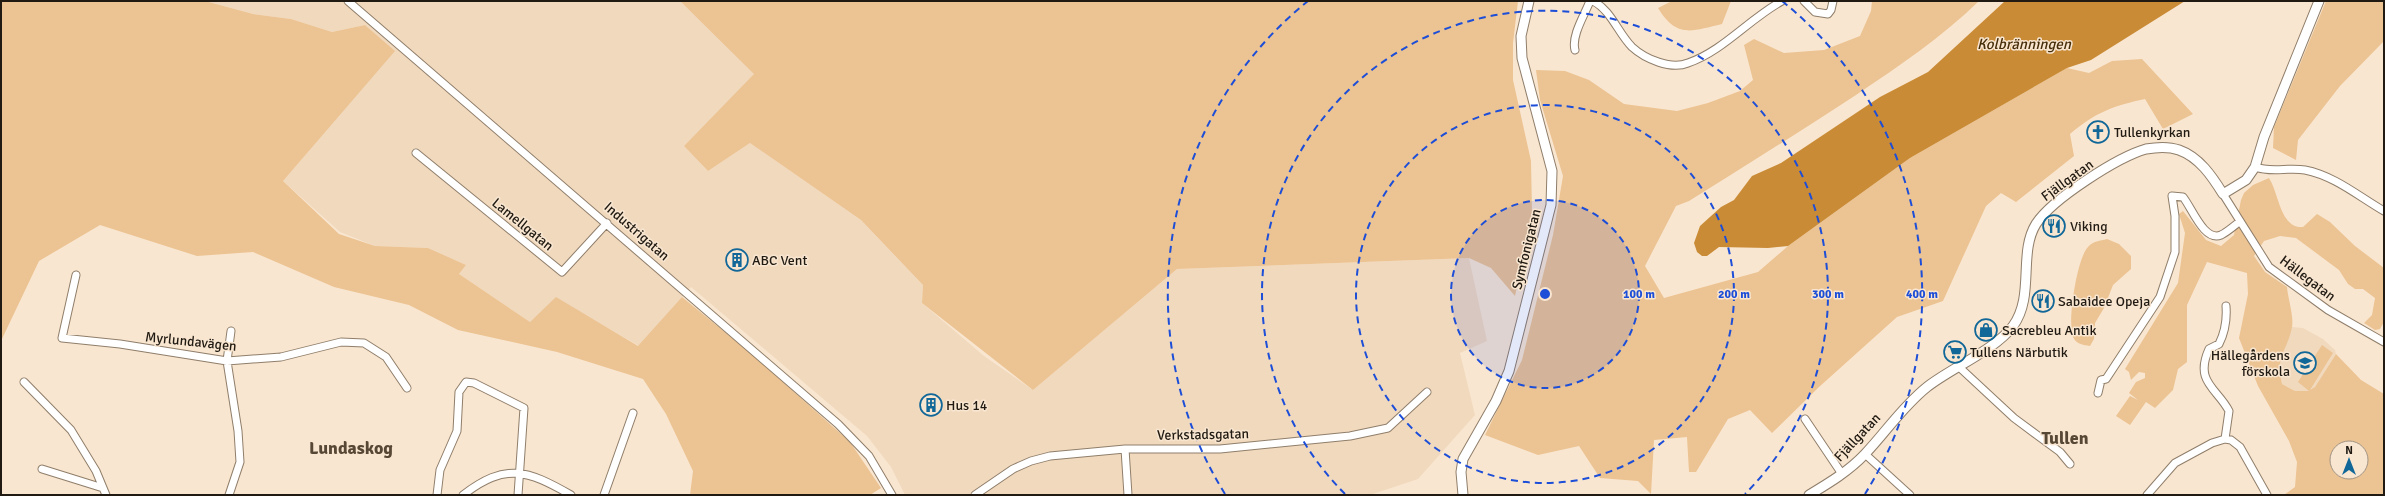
<svg xmlns="http://www.w3.org/2000/svg" width="2385" height="496" viewBox="0 0 2385 496" font-family="Signika,sans-serif">
	<style>
		.built { fill: #f1d9be }
		.green { fill: #ecc392; fill-rule: evenodd }
		.water { fill: #c98b36 }
		.lines { fill: none; stroke-linecap: round; stroke-linejoin: round }
		.street-casing { stroke: #8f7e6a; stroke-width: 9 }
		.secondary-casing { stroke: #8f7e6a; stroke-width: 11 }
		.street { stroke: #fff; stroke-width: 7 }
		.secondary { stroke: #fff; stroke-width: 9 }
		.ring { fill: none; stroke: #1d4ed8; stroke-width: 2; stroke-dasharray: 7 5 }
		.labels { text-anchor: middle; stroke-width: 3; stroke-linejoin: round; paint-order: stroke }
		.poi-label { font-size: 14px; fill: #201a12; stroke: #f9e6d0; text-anchor: start }
		.street-label { font-size: 14px; fill: #201a12; stroke: #f9e6d0 }
		.water-label { font-size: 15px; font-style: italic; fill: #472e0a; stroke: #f9e6d0 }
		.district-label { font-size: 18px; font-weight: bold; fill: #574735; stroke: #f9e6d0 }
		.centre { fill: #1d4ed8; stroke: #f9e6d0; stroke-width: 2 }
		.ring-label { font-size: 12px; text-anchor: middle; font-weight: bold; fill: #1d4ed8; stroke: #f9e6d0; stroke-width: 3; stroke-linejoin: round; paint-order: stroke }
	</style>
	<rect width="100%" height="100%" fill="#f9e6d0"/>
	<path class="built" d="M205 1H680L755 74 684 146 708 171 750 143 861 220 923 285 922 303 984 356 1033 390 1177 269 1469 258 1487 341 1460 353 1475 415 1418 479 1370 495H905L891 467 867 436 691 287 639 346 556 298 530 322 459 274 466 265 428 248 375 246 340 232 283 181 394 51 365 25 332 32 291 19 253 14Z
		M2292 327 2303 328 2323 339 2335 350 2336 354 2315 387 2309 391H2295L2282 384 2279 371 2280 356Z"/>
	<path class="green" d="M1 1H205L253 14 291 19 332 32 365 25 395 51 283 181 339 234 375 246 428 248 466 265 459 274 530 322 556 297 638 346 682 297 754 356 850 442 881 488 870 495H690L693 471 666 414 643 379 557 352 458 330 409 305 334 287 253 252 197 256 100 225 39 261 1 341Z
		M680 1H1518L1513 43V80L1531 161 1532 213 1515 296 1491 268 1469 258 1177 269 1033 390 922 303 923 285 861 220 750 143 708 171 684 146 754 74Z
		M1672 1H1731L1722 24C1692 31 1677 39 1658 8Z
		M1872 1H1979C1942 37 1899 66 1856 95 1801 131 1745 166 1689 201L1676 206 1645 266 1664 298 1758 272 1788 246 1910 158 2067 68 2089 73 2112 61 2142 59 2193 114 2163 129 2145 99C2113 106 2096 112 2070 134L2074 156 2016 202 2001 193 1986 206 1943 301 1897 317 1819 387 1772 433 1750 410 1728 419 1696 472H1689L1687 437 1654 440 1651 494 1638 481 1600 478 1579 446 1538 455 1485 435 1522 360 1553 235 1563 176 1540 100 1536 70 1565 71 1589 80 1624 104 1677 111 1708 103 1740 91 1753 80 1744 45 1754 39 1784 53 1824 50 1860 36 1871 11Z
		M2326 1H2384V41L2340 86 2298 140 2296 160 2273 148 2274 127Z
		M2269 178C2279 193 2280 229 2303 227L2317 214 2330 222 2355 246 2384 268V322L2380 329 2375 330 2364 323 2372 315 2375 298 2363 289H2355L2348 284 2339 270 2296 238 2280 236 2264 241 2254 256 2265 272 2287 287C2288 299 2294 316 2292 327 2287 353 2275 353 2282 384L2295 391H2309L2298 382 2322 345 2333 353 2310 390 2315 387 2336 354 2361 380 2384 394V495H2284L2295 487 2297 462 2289 441 2258 386 2239 338 2248 294 2247 273 2207 262 2187 305V362L2178 369 2173 390 2155 408 2146 402 2130 425 2116 416 2130 396 2138 400 2129 393 2136 382 2145 378V373L2139 372 2131 380 2129 372 2125 369 2178 283 2185 233 2179 214 2183 211 2206 240 2221 246 2234 235 2241 200 2244 193 2253 185ZM2337 448H2361V472H2337Z
		M2107 239 2119 244 2131 256V269L2113 285 2104 308 2095 323 2094 339 2090 346C2083 345 2076 344 2073 337 2067 322 2077 258 2088 247 2093 241 2100 241 2107 239Z"/>
	<path class="water" d="M2005 1H2185L2091 60 2067 68 1910 158 1788 246 1768 248 1719 247 1707 256H1702L1697 252 1694 243 1700 226 1721 207 1734 200 1752 176 1781 163 1880 97 1928 72Z"/>
	<g class="lines">
		<g class="street-casing">
			<path id="street" d="M348 1 838 424 869 456 892 495
				M1593 1C1611 10 1618 33 1632 47 1645 59 1671 70 1688 63 1723 51 1749 19 1782 1
				M1804 1 1815 12 1828 14 1831 10 1833 1
				M1575 50C1571 36 1585 14 1590 1
				M416 153 562 272 607 223
				M2255 167C2271 173 2289 167 2305 170 2335 176 2358 196 2384 211
				M2223 194 2269 267 2328 310 2384 342
				M76 275 62 338 120 344 227 361 281 357 341 342 364 343 386 357 407 388
				M1958 366 2014 418 2060 452 2070 464
				M24 382 71 430 96 471 106 495
				M2098 393 2101 380 2106 379 2160 297 2175 252V216L2172 196 2183 197C2192 208 2204 242 2221 235 2227 232 2234 226 2239 222
				M1805 419 1842 474
				M2225 439 2229 411C2217 388 2194 382 2209 349L2219 344C2225 332 2227 319 2226 306
				M1125 449 1128 495
				M1865 454 1910 495
				M42 469 103 488
				M229 495 240 462 238 431 227 361 231 331
				M437 495 440 470 457 431 459 392 466 382 474 383 524 408 518 495
				M463 495C506 462 527 470 571 495
				M604 495 633 413
				M975 495 1013 469 1031 461 1050 456 1125 449H1220L1350 436 1388 428 1427 392
				M2147 495 2175 463 2212 443 2225 439 2231 440 2240 447 2267 495"/>
		</g>
		<g class="secondary-casing">
			<path id="secondary" d="M1463 495 1461 472 1463 459 1496 401 1509 371 1551 205 1552 171 1522 58 1521 36 1529 1
				M1809 495C1829 483 1849 471 1865 454 1886 432 1902 407 1927 387 1951 368 1995 350 2013 326 2035 296 2018 253 2036 224 2052 199 2118 157 2146 149 2157 147 2168 146 2179 150 2199 157 2212 176 2223 194L2246 180 2255 167 2264 137 2319 1"/>
		</g>
		<use href="#street" class="street"/>
		<use href="#secondary" class="secondary"/>
	</g>
	<circle cx="1545" cy="294" r="94" fill="#1d4ed8" fill-opacity=".12"/>
	<g class="ring">
		<circle cx="1545" cy="294" r="94"/>
		<circle cx="1545" cy="294" r="189"/>
		<path d="M1345 494A283 283 0 1 1 1745 494"/>
		<path d="M1225 494A377 377 0 0 1 1308 1M1782 1A377 377 0 0 1 1865 494"/>
	</g>
	<defs>
		<g id="church-ring" transform="scale(1.15)"><circle r="9.5" fill="#f9e6d0" stroke="#116798" stroke-width="1.5"/><path d="M-1.2-6h2.4v3.5h3.3v2.4h-3.3V6h-2.4V-.1h-3.3v-2.4h3.3Z" fill="#116798"/></g>
		<g id="restaurant-ring" transform="scale(1.15)"><circle r="9.5" fill="#f9e6d0" stroke="#116798" stroke-width="1.5"/><path d="M-5-6h1v4h1v-4h1v4h1v-4h1v5L-1.5 .5V6h-2V.5L-5-1ZM5-6V6H3V1.5H1.5Q1.5-4 5-6Z" fill="#116798"/></g>
		<g id="building-ring" transform="scale(1.15)"><circle r="9.5" fill="#f9e6d0" stroke="#116798" stroke-width="1.5"/><path d="M-4-6H4V6H1V3H-1V6H-4ZM-2.5-4.3h1.7v1.8h-1.7ZM.8-4.3h1.7v1.8H.8ZM-2.5-1h1.7V.8h-1.7ZM.8-1h1.7V.8H.8Z" fill="#116798"/></g>
		<g id="shop-ring" transform="scale(1.15)"><circle r="9.5" fill="#f9e6d0" stroke="#116798" stroke-width="1.5"/><path d="M-5-2.5h2.3a2.7 3.5 0 0 1 5.4 0H5L5.5 6h-11ZM-1.5-2.5h3a1.5 2.3 0 0 0-3 0Z" fill="#116798"/></g>
		<g id="supermarket-ring" transform="scale(1.15)"><circle r="9.5" fill="#f9e6d0" stroke="#116798" stroke-width="1.5"/><path d="M-6-5.5h2.5l.6 2H6L4.5 2H-2.5L-4.4-4H-6ZM-1.5 3.2a1.3 1.3 0 1 0 .1 0ZM3 3.2a1.3 1.3 0 1 0 .1 0Z" fill="#116798"/></g>
		<g id="school-ring" transform="scale(1.15)"><circle r="9.5" fill="#f9e6d0" stroke="#116798" stroke-width="1.5"/><path d="M0-5L7-2L0 1L-7-2ZM-4 1L0 2.5L4 1V4Q0 6-4 4Z" fill="#116798"/></g>
	</defs>
	<g fill-rule="evenodd">
		<use href="#church-ring" x="2098" y="132"/>
		<use href="#restaurant-ring" x="2054" y="226"/>
		<use href="#building-ring" x="737" y="260"/>
		<use href="#restaurant-ring" x="2043" y="301"/>
		<use href="#shop-ring" x="1986" y="330"/>
		<use href="#supermarket-ring" x="1955" y="352"/>
		<use href="#school-ring" x="2305" y="363"/>
		<use href="#building-ring" x="931" y="405"/>
	</g>
	<g class="labels">
		<g class="poi-label">
			<text x="2114" y="137">Tullenkyrkan</text>
			<text x="2070" y="231">Viking</text>
			<text x="752" y="265">ABC Vent</text>
			<text x="2058" y="306">Sabaidee Opeja</text>
			<text x="2002" y="335">Sacrebleu Antik</text>
			<text x="1970" y="357">Tullens Närbutik</text>
			<text x="2290" y="360" text-anchor="end">Hällegårdens<tspan x="2290" dy="16">förskola</tspan></text>
			<text x="946" y="410">Hus 14</text>
		</g>
		<g class="street-label">
			<text transform="translate(2067 180) rotate(-36)" y="5">Fjällgatan</text>
			<text transform="translate(523 224) rotate(39)" y="5">Lamellgatan</text>
			<text transform="translate(637 231) rotate(41)" y="5">Industrigatan</text>
			<text transform="translate(1526 249) rotate(-76)" y="5">Symfonigatan</text>
			<text transform="translate(2308 278) rotate(37)" y="5">Hällegatan</text>
			<text transform="translate(191 341) rotate(6)" y="5">Myrlundavägen</text>
			<text transform="translate(1203 434) rotate(-1)" y="5">Verkstadsgatan</text>
			<text transform="translate(1857 437) rotate(-47)" y="5">Fjällgatan</text>
		</g>
		<g class="water-label">
			<text x="2024" y="49">Kolbränningen</text>
		</g>
		<g class="district-label">
			<text x="2065" y="444">Tullen</text>
			<text x="351" y="454">Lundaskog</text>
		</g>
	</g>
	<circle cx="1545" cy="294" r="6" class="centre"/>
	<g class="ring-label">
		<text x="1639" y="298">100 m</text>
		<text x="1734" y="298">200 m</text>
		<text x="1828" y="298">300 m</text>
		<text x="1922" y="298">400 m</text>
	</g>
	<rect width="2385" height="496" fill="none" stroke="#201a12" stroke-width="4"/>
	<g transform="translate(2349 460)"><circle r="19" fill="#f9e6d0" stroke="#a29484"/>
	<path d="M0-3L7 15L0 10L-7 15Z" fill="#116798"/>
	<text y="-6" font-size="11" font-weight="bold" text-anchor="middle" fill="#201a12">N</text>
	</g>
</svg>
